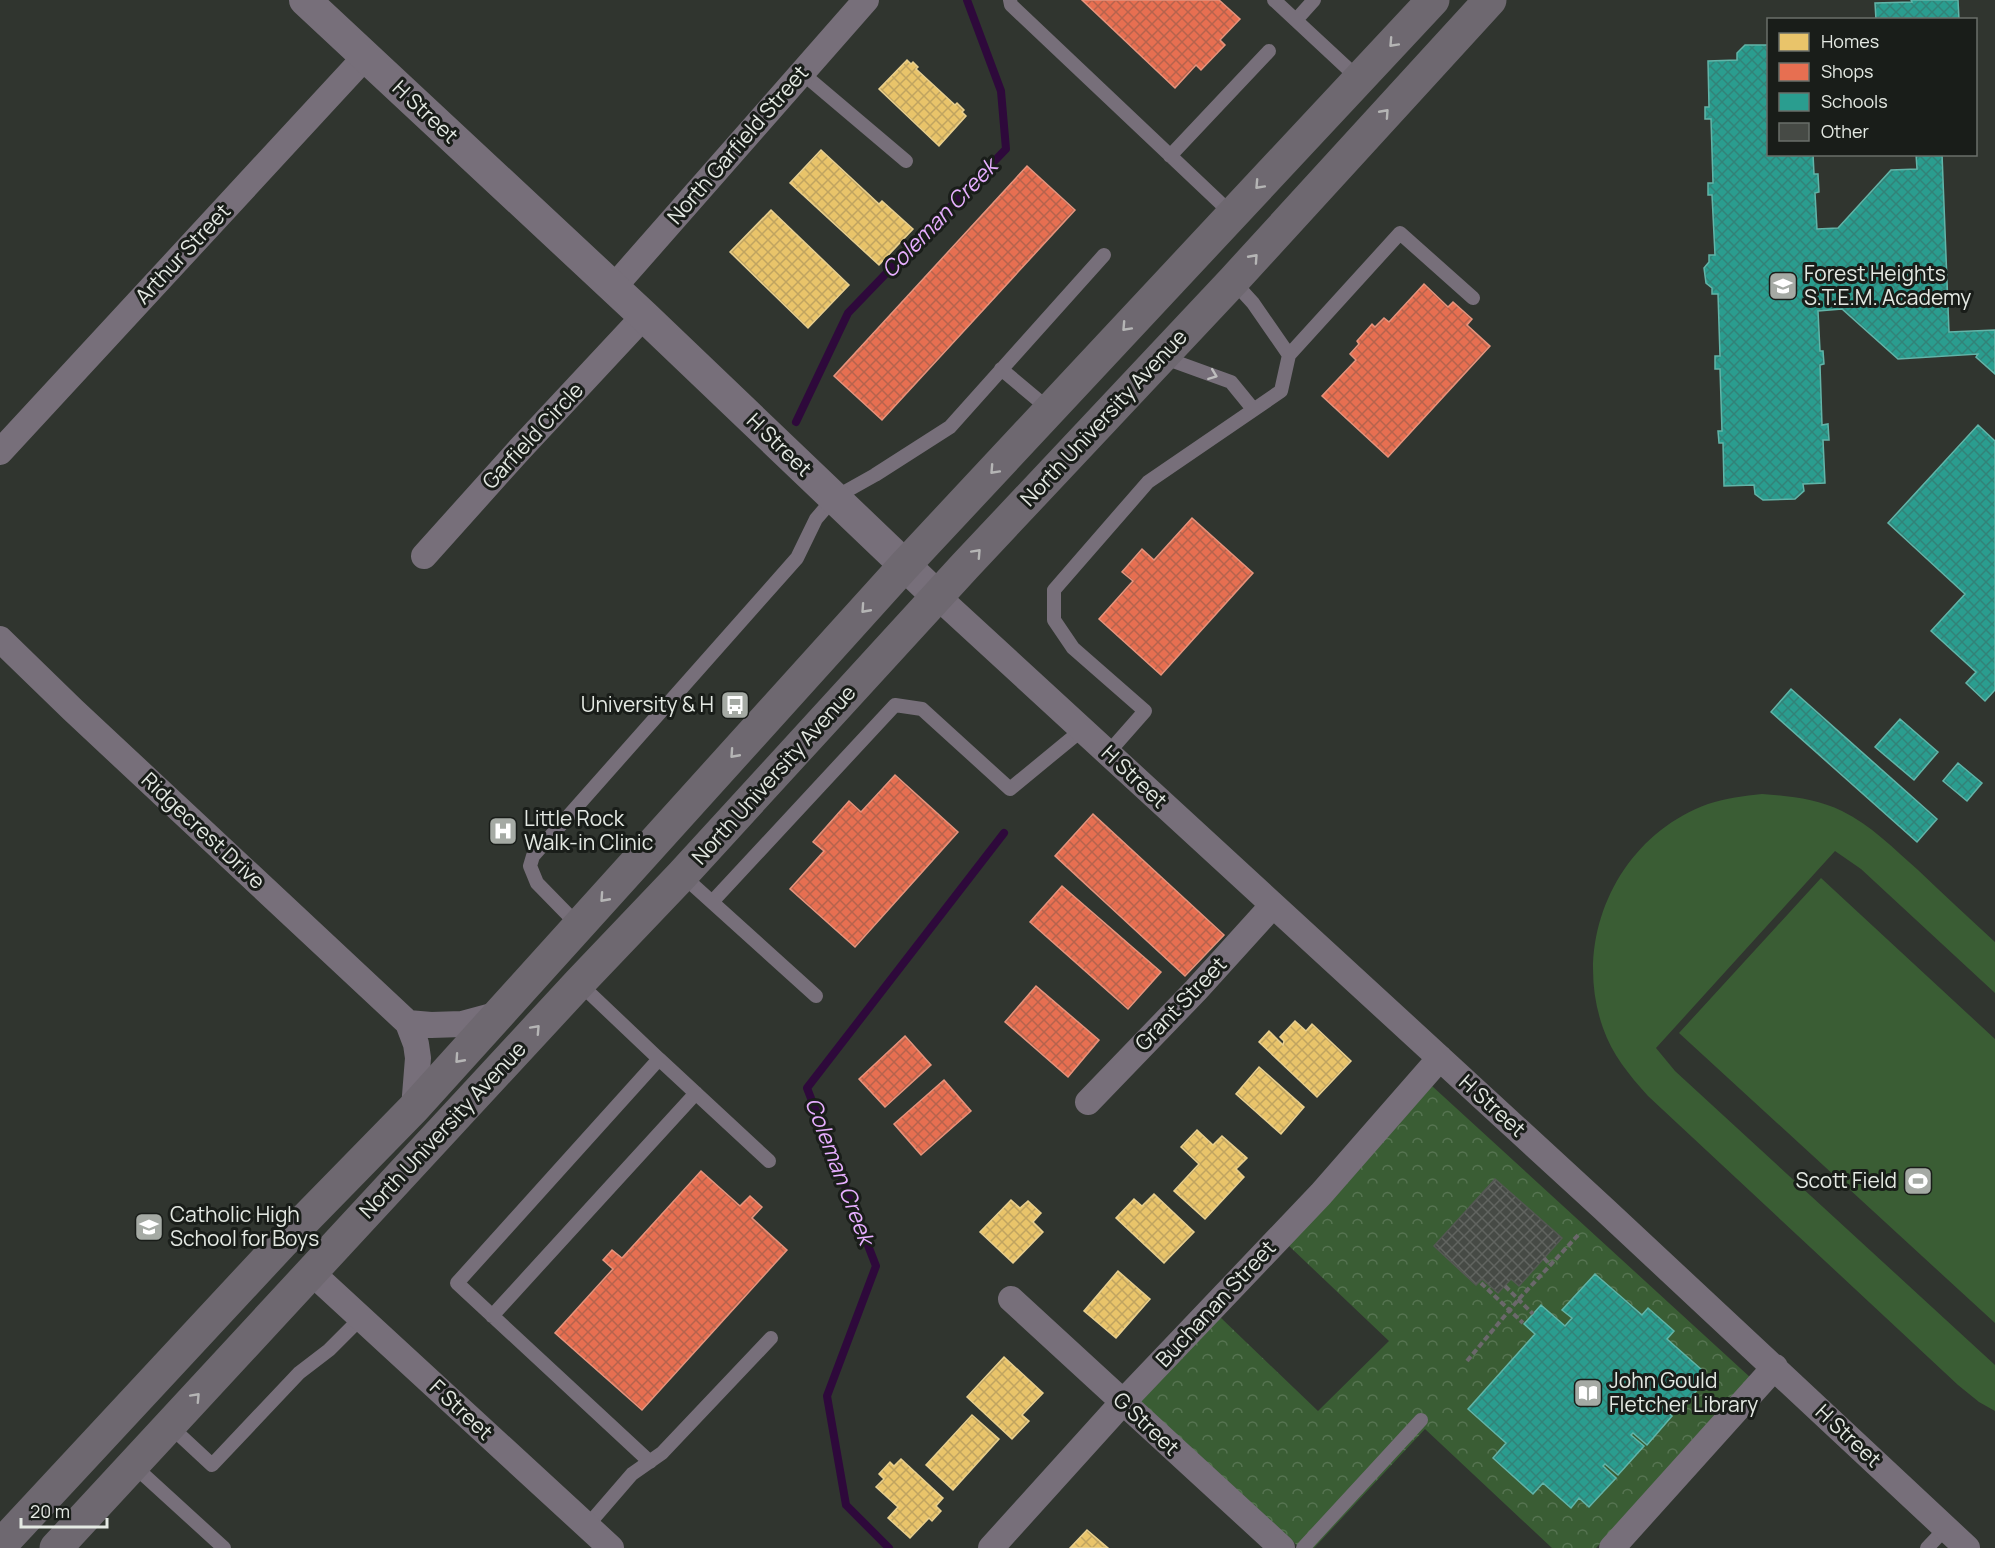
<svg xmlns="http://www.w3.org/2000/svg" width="1995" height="1548" viewBox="0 0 1995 1548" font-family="Manrope,sans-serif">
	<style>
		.forest { fill: url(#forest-crowns) }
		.garden { fill: #3a5d34 }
		.homes { fill: url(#homes-cross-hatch); stroke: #e8cf8e; stroke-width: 1.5 }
		.shops { fill: url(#shops-cross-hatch); stroke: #e6947d; stroke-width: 1.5 }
		.schools { fill: url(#schools-cross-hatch); stroke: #62b4a8; stroke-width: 1.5 }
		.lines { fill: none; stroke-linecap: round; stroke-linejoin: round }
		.stream { stroke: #2e093b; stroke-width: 8 }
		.building { fill: url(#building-cross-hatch); stroke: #545853; stroke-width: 1.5 }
		.path { stroke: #6b686b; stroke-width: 4; stroke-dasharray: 6 3; stroke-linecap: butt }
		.service { stroke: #776f7a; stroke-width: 14 }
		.minor { stroke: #776f7a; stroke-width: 26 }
		.tertiary { stroke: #776f7a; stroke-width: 32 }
		.secondary { stroke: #6e6870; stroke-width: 33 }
		.oneway { stroke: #b5b5b5 }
		.oneway2 { stroke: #bebebe }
		.labels { text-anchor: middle; stroke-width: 6; stroke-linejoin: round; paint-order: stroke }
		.street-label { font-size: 21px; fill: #e4e9e3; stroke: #191d19 }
		.poi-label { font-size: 21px; fill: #e4e9e3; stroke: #191d19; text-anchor: start }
		.water-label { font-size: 22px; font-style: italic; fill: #e7aeff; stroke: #191d19 }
	</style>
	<defs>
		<pattern id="forest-crowns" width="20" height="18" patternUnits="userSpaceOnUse" patternTransform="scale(1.5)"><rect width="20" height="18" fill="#3a5d34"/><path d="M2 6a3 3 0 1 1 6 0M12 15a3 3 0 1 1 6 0" fill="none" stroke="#567451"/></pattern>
		<pattern id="homes-cross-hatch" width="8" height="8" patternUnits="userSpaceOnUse" patternTransform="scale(1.5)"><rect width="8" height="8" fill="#e9c46a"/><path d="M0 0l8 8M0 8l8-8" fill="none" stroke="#c0a460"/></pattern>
		<pattern id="shops-cross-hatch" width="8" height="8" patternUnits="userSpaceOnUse" patternTransform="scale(1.5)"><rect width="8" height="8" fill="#e76f51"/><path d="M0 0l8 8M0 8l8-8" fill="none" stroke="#b6634d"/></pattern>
		<pattern id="schools-cross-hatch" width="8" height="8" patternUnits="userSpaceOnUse" patternTransform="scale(1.5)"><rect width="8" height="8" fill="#2a9d8f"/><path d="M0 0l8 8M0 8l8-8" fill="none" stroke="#328378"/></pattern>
		<pattern id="building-cross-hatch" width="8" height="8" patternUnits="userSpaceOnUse" patternTransform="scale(1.5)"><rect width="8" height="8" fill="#464a45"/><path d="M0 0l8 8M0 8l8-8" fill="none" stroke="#616460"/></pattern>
	</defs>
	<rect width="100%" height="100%" fill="#30352f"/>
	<path class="forest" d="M1432 1086 1752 1379 1596 1548H1552L1425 1429 1314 1548H1300L1139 1401 1220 1317 1318 1411 1389 1341 1288 1245Z"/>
	<path class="garden" d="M1762 794C1790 796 1817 799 1842 811 1871 825 1894 849 1918 870 1943 894 1969 918 1995 942V993L1861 869 1835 851 1656 1048 1675 1071 1995 1365V1411L1979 1402 1958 1385 1648 1096C1629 1075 1612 1054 1603 1028 1571 938 1619 836 1708 804 1726 798 1744 796 1762 794Z
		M1821 878 1995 1039V1323L1679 1033Z"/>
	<path class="homes" d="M907 60 911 64 913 62 918 67 916 69 955 105 957 103 964 110 962 112 966 116 939 146 879 89Z
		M821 150 879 204 882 201 913 229 879 265 790 183Z
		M771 210 849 285 808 328 730 252Z
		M1295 1021 1306 1031 1312 1024 1351 1061 1317 1097 1259 1042 1269 1031 1283 1045 1284 1041 1280 1037Z
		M1259 1067 1304 1107 1281 1134 1236 1094Z
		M1197 1130 1213 1145 1222 1136 1247 1158 1236 1169 1244 1177 1205 1219 1174 1191 1199 1164 1181 1147Z
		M1154 1194 1194 1232 1164 1263 1116 1218 1134 1199 1142 1206Z
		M1011 1200 1020 1208 1028 1201 1041 1213 1033 1222 1043 1232 1013 1263 980 1232Z
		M1118 1271 1150 1299 1116 1338 1084 1311Z
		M1004 1357 1043 1393 1022 1415 1029 1421 1012 1439 967 1397Z
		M972 1415 999 1439 953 1490 926 1465Z
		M901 1459 943 1498 936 1506 941 1511 932 1521 929 1518 910 1538 888 1518 898 1507 876 1487 884 1479 879 1474 890 1462 894 1466Z
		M1087 1530 1108 1548H1070Z"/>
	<path class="shops" d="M1082 0H1219L1240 19 1220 40 1225 45 1201 70 1196 65 1175 88Z
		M1027 166 1075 210 882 420 834 376Z
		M1424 284 1448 307 1453 302 1472 319 1467 325 1490 346 1388 457 1322 396 1356 360 1350 354 1359 344 1357 341 1372 324 1375 327 1384 318 1389 322Z
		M1192 518 1253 573 1161 675 1099 619 1133 581 1122 572 1142 549 1154 560Z
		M895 775 958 832 855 947 790 889 824 851 813 842 849 801 861 812Z
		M1093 814 1224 935 1185 976 1055 856Z
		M1062 886 1161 972 1128 1009 1030 922Z
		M1036 986 1099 1040 1068 1077 1005 1022Z
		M905 1036 931 1065 885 1107 859 1079Z
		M944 1080 971 1111 921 1155 894 1124Z
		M701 1171 740 1206 750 1196 762 1207 752 1218 787 1250 642 1410 555 1333 613 1269 603 1260 612 1250 622 1258Z"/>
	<path class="schools" d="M1911 0H1958L1959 20H1876L1875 3 1912 2Z
		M1745 45H1768V154H1813L1814 174H1818L1819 192 1815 193 1817 229 1838 228 1891 170 1917 169 1916 154H1942L1949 332 1995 330V374L1976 357 1978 354 1898 359 1842 309 1818 311 1820 351H1823L1824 364 1820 365 1822 425 1828 424 1829 440H1823L1825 483 1803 484 1804 491 1795 499 1763 500 1755 494 1754 485 1724 486 1723 443H1719L1718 431H1722L1720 369H1715V356H1720L1718 294H1712V288L1706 283 1704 268 1709 262V255H1715L1712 195H1708V183H1713L1711 119H1705V107H1709L1708 61 1737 60V53Z
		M1978 425 1995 441V690L1985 701 1966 683 1976 672 1931 631 1965 594 1888 523Z
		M1791 689 1937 819 1917 842 1771 712Z
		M1900 719 1938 752 1914 780 1875 747Z
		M1958 763 1982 783 1967 801 1943 781Z
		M1595 1274 1642 1315 1648 1308 1674 1331 1667 1339 1702 1370 1695 1378 1702 1385 1676 1413 1662 1401 1659 1404 1672 1416 1647 1445 1633 1433 1631 1435 1644 1446 1618 1475 1605 1464 1603 1466 1616 1478 1589 1507 1579 1498 1571 1508 1543 1483 1533 1494 1493 1458 1506 1443 1468 1409 1535 1334 1524 1324 1541 1305 1565 1326 1572 1318 1562 1310Z"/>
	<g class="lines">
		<path class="stream" d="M796 422 848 313 1006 149 1001 91 967 0
			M889 1548 846 1505 827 1396 876 1266 807 1088 1004 833"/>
	</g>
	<path class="building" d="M1495 1179 1562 1238 1519 1286 1511 1279 1498 1293 1482 1279 1476 1285 1434 1246Z"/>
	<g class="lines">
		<path class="path" d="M1544 1258 1550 1265
			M1481 1283 1523 1323
			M1505 1286 1533 1314
			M1467 1361 1518 1300 1580 1233"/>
		<path class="service" d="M1010 0 1011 5 1232 214
			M1274 0 1359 79
			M1296 20 1314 0
			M802 73 906 161
			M1170 156 1269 51
			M1233 281 1253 303 1289 355
			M1162 357 1231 382 1253 409
			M1001 369 1050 410
			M1108 753 1145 711 1073 648 1054 620V590L1148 482 1281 391 1289 355 1400 233 1473 298
			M682 875 816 996
			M712 902 895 705 922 709 1010 789 1083 729
			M579 926 537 883 530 866 533 856 797 558 816 519 834 498 875 475 950 427 1104 255
			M579 983 659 1059
			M492 1316 696 1093
			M170 1426 212 1465 299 1373 329 1350 361 1318
			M650 1462 457 1283 659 1059 769 1161
			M133 1465 224 1548
			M587 1526 632 1474 662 1453 771 1338
			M1303 1548 1421 1420
			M1927 1548 1946 1528"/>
		<path class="minor" d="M613 288 866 0
			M0 452 366 56
			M424 556 520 449 644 316
			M937 596 1604 1209 1967 1548
			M0 639 73 710 408 1023 416 1044 418 1058 414 1108
			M408 1023 431 1025 462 1024 499 1014
			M1088 1102 1196 990 1273 905
			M311 1272 611 1548
			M1011 1299 1282 1548
			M991 1548 1123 1402 1321 1194 1440 1058
			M1612 1548 1775 1367"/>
		<path class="tertiary" d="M305 0 644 316 937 596"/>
		<path class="secondary" d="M0 1546 281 1244 414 1108 904 566 1433 0
			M56 1548 579 983 682 875 965 566 1233 281 1490 0"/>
	</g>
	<defs><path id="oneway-chevron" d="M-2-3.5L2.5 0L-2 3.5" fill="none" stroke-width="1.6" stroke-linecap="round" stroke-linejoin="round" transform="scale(1.5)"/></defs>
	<g class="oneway">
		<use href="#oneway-chevron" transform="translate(1393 43) rotate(133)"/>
		<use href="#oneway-chevron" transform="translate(1385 113) rotate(-48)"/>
		<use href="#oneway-chevron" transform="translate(1259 185) rotate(133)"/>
		<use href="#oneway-chevron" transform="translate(1254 258) rotate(-48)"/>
		<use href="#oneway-chevron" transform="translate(1126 327) rotate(133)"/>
		<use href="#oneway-chevron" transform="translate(994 470) rotate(133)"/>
		<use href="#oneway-chevron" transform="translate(977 553) rotate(-47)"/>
		<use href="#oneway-chevron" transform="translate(865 609) rotate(132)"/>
		<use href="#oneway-chevron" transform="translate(734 754) rotate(132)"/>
		<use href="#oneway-chevron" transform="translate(604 898) rotate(132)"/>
		<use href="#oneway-chevron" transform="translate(536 1029) rotate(-47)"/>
		<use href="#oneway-chevron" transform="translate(459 1059) rotate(132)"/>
		<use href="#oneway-chevron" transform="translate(196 1397) rotate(-47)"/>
	</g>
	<use class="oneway2" href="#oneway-chevron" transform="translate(1213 375) rotate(21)"/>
	<defs>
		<g id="school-square" transform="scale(1.5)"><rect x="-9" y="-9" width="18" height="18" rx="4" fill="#a5aaa4" stroke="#191d19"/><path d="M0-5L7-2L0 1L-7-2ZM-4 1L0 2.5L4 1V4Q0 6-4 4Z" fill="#fff"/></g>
		<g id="bus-square" transform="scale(1.5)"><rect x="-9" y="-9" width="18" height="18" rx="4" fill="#a5aaa4" stroke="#191d19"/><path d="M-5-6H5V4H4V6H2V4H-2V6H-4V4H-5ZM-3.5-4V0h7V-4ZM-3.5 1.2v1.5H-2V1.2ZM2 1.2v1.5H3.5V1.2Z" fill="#fff"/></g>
		<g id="hospital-square" transform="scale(1.5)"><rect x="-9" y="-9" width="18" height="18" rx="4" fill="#a5aaa4" stroke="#191d19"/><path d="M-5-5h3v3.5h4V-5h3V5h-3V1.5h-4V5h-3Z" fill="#fff"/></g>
		<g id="stadium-square" transform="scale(1.5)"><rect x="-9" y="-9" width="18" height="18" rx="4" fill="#a5aaa4" stroke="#191d19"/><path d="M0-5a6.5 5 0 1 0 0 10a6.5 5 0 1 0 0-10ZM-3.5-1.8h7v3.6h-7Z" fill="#fff"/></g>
		<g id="library-square" transform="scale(1.5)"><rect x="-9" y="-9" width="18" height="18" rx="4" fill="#a5aaa4" stroke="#191d19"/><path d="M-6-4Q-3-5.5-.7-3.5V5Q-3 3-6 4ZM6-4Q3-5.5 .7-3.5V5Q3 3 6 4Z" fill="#fff"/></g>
	</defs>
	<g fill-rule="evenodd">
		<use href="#school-square" x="1783" y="286"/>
		<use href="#bus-square" x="735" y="705"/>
		<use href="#hospital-square" x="503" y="831"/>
		<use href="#stadium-square" x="1918" y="1181"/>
		<use href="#school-square" x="149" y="1227"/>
		<use href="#library-square" x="1588" y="1393"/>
	</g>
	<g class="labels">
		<g class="street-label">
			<text transform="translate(425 112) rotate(43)" y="7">H Street</text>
			<text transform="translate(738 145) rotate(-49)" y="7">North Garfield Street</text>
			<text transform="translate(183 254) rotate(-47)" y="7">Arthur Street</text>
			<text transform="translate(1104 418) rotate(-47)" y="7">North University Avenue</text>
			<text transform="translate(533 436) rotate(-47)" y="7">Garfield Circle</text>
			<text transform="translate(779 445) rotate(44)" y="7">H Street</text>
			<text transform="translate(774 775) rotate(-48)" y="7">North University Avenue</text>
			<text transform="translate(1134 777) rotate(43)" y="7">H Street</text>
			<text transform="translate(203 831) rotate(43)" y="7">Ridgecrest Drive</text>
			<text transform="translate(1181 1004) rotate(-46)" y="7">Grant Street</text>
			<text transform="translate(1492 1106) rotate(42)" y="7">H Street</text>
			<text transform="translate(443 1130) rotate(-47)" y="7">North University Avenue</text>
			<text transform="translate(1216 1304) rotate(-47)" y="7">Buchanan Street</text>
			<text transform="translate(461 1410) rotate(43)" y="7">F Street</text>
			<text transform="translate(1146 1424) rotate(43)" y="7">G Street</text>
			<text transform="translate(1848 1436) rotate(43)" y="7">H Street</text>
		</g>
		<g class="poi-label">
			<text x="1804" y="281">Forest Heights<tspan x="1804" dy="24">S.T.E.M. Academy</tspan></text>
			<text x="714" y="712" text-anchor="end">University &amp; H</text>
			<text x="524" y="826">Little Rock<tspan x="524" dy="24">Walk-in Clinic</tspan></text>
			<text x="1897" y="1188" text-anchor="end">Scott Field</text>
			<text x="170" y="1222">Catholic High<tspan x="170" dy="24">School for Boys</tspan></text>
			<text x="1609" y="1388">John Gould<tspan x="1609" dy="24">Fletcher Library</tspan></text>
		</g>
		<g class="water-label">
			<text transform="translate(939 218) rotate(-46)" y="8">Coleman Creek</text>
			<text transform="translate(840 1171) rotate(69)" y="8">Coleman Creek</text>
		</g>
	</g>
	<rect x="1767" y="18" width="210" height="138" fill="#191d19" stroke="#6a6f6a" stroke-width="1.5"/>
	<rect x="1779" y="33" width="30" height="18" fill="#e9c46a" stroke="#6a6f6a" stroke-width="1.5"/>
	<text x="1821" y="48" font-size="18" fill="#e4e9e3">Homes</text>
	<rect x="1779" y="63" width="30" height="18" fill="#e76f51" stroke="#6a6f6a" stroke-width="1.5"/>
	<text x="1821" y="78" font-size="18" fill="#e4e9e3">Shops</text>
	<rect x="1779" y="93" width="30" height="18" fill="#2a9d8f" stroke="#6a6f6a" stroke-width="1.5"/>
	<text x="1821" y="108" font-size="18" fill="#e4e9e3">Schools</text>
	<rect x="1779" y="123" width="30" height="18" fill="#464a45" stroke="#6a6f6a" stroke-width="1.5"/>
	<text x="1821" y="138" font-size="18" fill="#e4e9e3">Other</text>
	<path d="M21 1518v9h86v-9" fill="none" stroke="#e4e9e3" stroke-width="3"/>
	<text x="30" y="1518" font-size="18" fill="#e4e9e3" stroke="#191d19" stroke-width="4.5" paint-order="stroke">20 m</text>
</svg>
